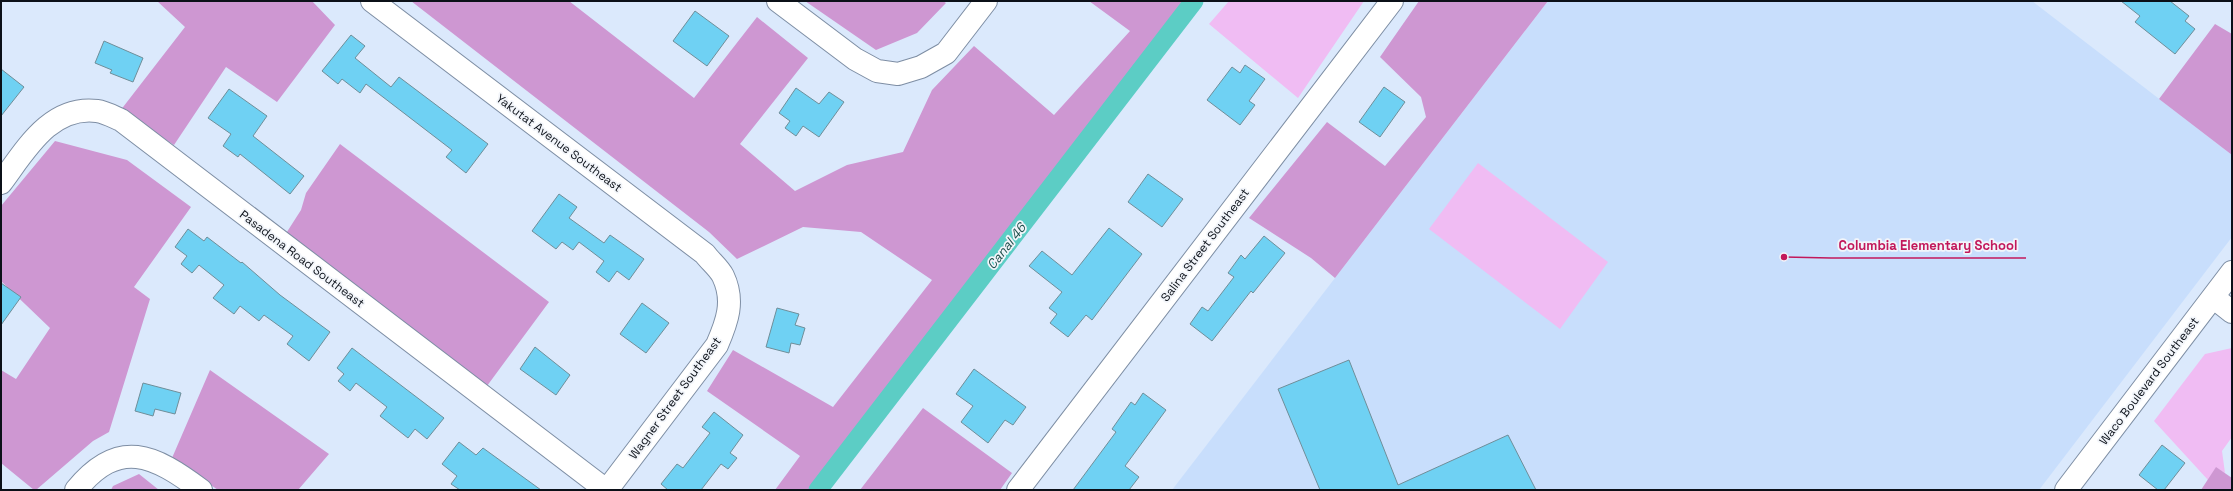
<svg xmlns="http://www.w3.org/2000/svg" width="2233" height="491" viewBox="0 0 2233 491" font-family="'Space Grotesk',sans-serif">
	<style>
		.built { fill: #c8defc }
		.green { fill: #f0bcf3 }
		.forest { fill: #ce97d2 }
		.lines { fill: none; stroke-linecap: round; stroke-linejoin: round }
		.canal { stroke: #5ccdc5; stroke-width: 19 }
		.building { fill: #6fd1f3; stroke: #6f8e99 }
		.minor-casing { stroke: #7e8ea4; stroke-width: 24 }
		.minor { stroke: #fff; stroke-width: 22 }
		.labels { text-anchor: middle; stroke-width: 3.5; stroke-linejoin: round; paint-order: stroke }
		.street-label { font-size: 12px; fill: #0b1018; stroke: #f2f5fa }
		.water-label { font-size: 13px; font-style: italic; fill: #21524e; stroke: #f2f5fa }
		.leader { fill: none; stroke: #c2185b; stroke-width: 1.5 }
		.callout-dot { fill: #c2185b; stroke: #f2f5fa; stroke-width: 1.5 }
		.callout-label { font-size: 13px; text-anchor: middle; font-weight: bold; fill: #c2185b; stroke: #f2f5fa; stroke-width: 3.5; stroke-linejoin: round; paint-order: stroke }
	</style>
	<rect width="100%" height="100%" fill="#dbe9fc"/>
	<path class="built" d="M1548 1H2032L2232 155V237L2039 490H1172Z"/>
	<path class="green" d="M1229 1H1364L1298 98 1209 24Z
		M1478 163 1608 262 1560 329 1429 229Z
		M2232 348V437L2222 451 2225 473 2216 468 2208 480 2154 421 2205 354Z"/>
	<path class="forest" d="M157 1H312L335 25 277 102 226 67 174 145 120 111 185 27Z
		M411 1H569L694 98 757 17 808 58 740 144 795 191 847 165 903 152 932 90 974 46 1054 115 1130 31 1089 1H1188L811 490H775L800 456 707 391 733 350 833 407 932 280 861 232 803 227 737 259 709 232Z
		M805 1H943L946 3 917 33 876 50Z
		M1419 1H1548L1335 278 1311 258 1249 218 1327 122 1385 166 1426 117 1421 97 1380 57Z
		M2215 24 2232 34V155L2159 99Z
		M55 141 127 160 191 207 134 287 150 299 109 432 93 441 36 490H34L1 463V370L16 379 50 328 1 281V206Z
		M340 144 549 302 487 386 285 235 301 210 306 193Z
		M210 370 329 454 298 490H218L172 458Z
		M923 408 1012 473 1000 490H860Z
		M2216 467 2232 478V490H2201Z
		M139 474 159 490H111L113 486Z"/>
	<g class="lines">
		<path class="canal" d="M818 490 1194 1"/>
	</g>
	<path class="building" d="M2121 1H2170L2189 16 2185 21 2195 29 2175 54 2135 22 2140 16Z
		M695 11 729 36 707 66 673 41Z
		M351 35 365 46 355 58 391 87 399 77 488 144 466 173 446 157 452 150 366 84 360 93 342 79 338 84 322 71Z
		M104 41 143 58 133 82 110 73 112 70 95 63Z
		M1245 65 1265 79 1249 101 1255 105 1240 125 1207 100 1232 67 1240 73Z
		M1 69 24 87 1 116Z
		M1384 87 1405 102 1380 137 1359 122Z
		M796 88 819 104 829 92 844 102 819 137 803 126 796 136 785 128 790 121 779 113Z
		M229 89 267 116 253 136 304 176 290 194 240 154 238 157 223 146 231 134 208 118Z
		M1148 174 1183 199 1162 227 1128 202Z
		M559 194 577 207 569 218 604 243 610 235 644 259 629 280 617 271 609 282 596 272 604 261 579 242 573 250 562 242 556 249 532 231Z
		M1109 228 1142 254 1092 320 1086 315 1068 337 1050 323 1057 314 1049 308 1062 292 1029 266 1042 251 1072 275Z
		M188 229 204 241 207 237 241 263 242 262 280 295 330 332 309 361 287 344 293 336 264 315 259 321 240 306 234 314 213 298 224 285 199 265 192 273 181 264 187 256 175 247Z
		M1264 236 1285 253 1253 293 1251 291 1212 341 1190 324 1202 307 1208 311 1234 277 1228 273 1241 255 1245 259Z
		M1 283 21 297 1 325Z
		M642 303 669 323 646 353 620 334Z
		M777 308 799 314 795 325 805 328 800 345 791 343 789 353 766 347Z
		M535 347 570 375 556 395 520 369Z
		M352 348 444 418 427 439 415 429 408 438 380 416 387 407 356 383 350 391 338 381 344 374 337 368Z
		M1349 360 1398 485 1508 435 1536 490H1320L1278 389Z
		M974 369 1026 407 1013 425 1005 420 988 443 961 422 973 406 956 394Z
		M143 383 181 393 175 414 155 409 153 416 135 411Z
		M1143 393 1166 410 1125 466 1139 477 1129 490H1073L1116 432 1112 429 1131 402 1135 405Z
		M714 412 743 435 730 453 737 458 728 469 721 464 701 490H668L661 484 677 464 683 468 710 433 702 427Z
		M459 442 476 455 483 448 541 490H460L451 484 457 476 442 464Z
		M2162 445 2185 463 2164 490H2158L2139 475Z"/>
	<g class="lines">
		<g class="minor-casing">
			<path id="minor" d="M372 1 705 254C710 261 719 268 723 276 735 301 727 322 717 345L607 490
				M778 1 855 59 877 71 898 74 921 67 946 53 986 1
				M1 183C25 151 50 105 97 111 105 112 114 117 121 120L606 490
				M2213 297 2232 312
				M76 490C119 437 154 455 201 490
				M1018 490 1392 1
				M2066 490 2232 272"/>
		</g>
		<use href="#minor" class="minor"/>
	</g>
	<g class="labels">
		<g class="street-label">
			<text transform="translate(559 143) rotate(37)" y="4">Yakutat Avenue Southeast</text>
			<text transform="translate(1205 245) rotate(-53)" y="4">Salina Street Southeast</text>
			<text transform="translate(302 259) rotate(37)" y="4">Pasadena Road Southeast</text>
			<text transform="translate(2149 381) rotate(-53)" y="4">Waco Boulevard Southeast</text>
			<text transform="translate(675 398) rotate(-54)" y="4">Wagner Street Southeast</text>
		</g>
		<g class="water-label">
			<text transform="translate(1006 246) rotate(-52)" y="5">Canal 46</text>
		</g>
	</g>
	<path class="leader" d="M1784 257L1831 258H2026"/>
	<circle class="callout-dot" cx="1784" cy="257" r="4"/>
	<g class="callout-label">
		<text x="1928" y="250">Columbia Elementary School</text>
	</g>
	<rect width="2233" height="491" fill="none" stroke="#0b1018" stroke-width="4"/>
</svg>
